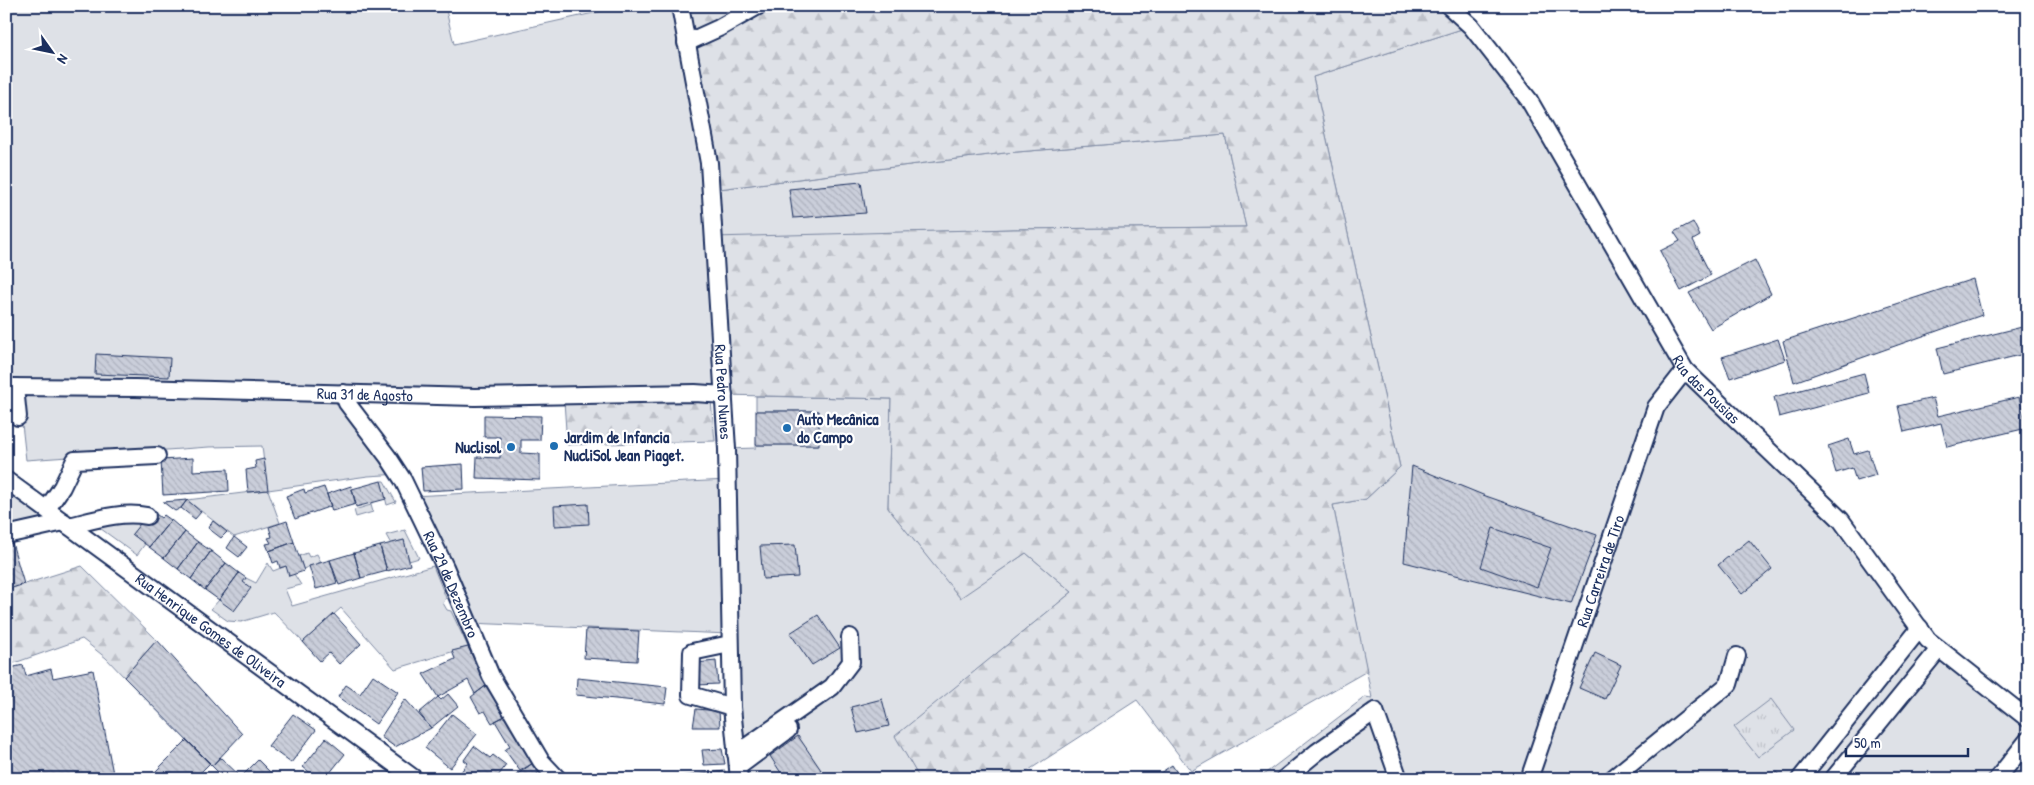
<svg xmlns="http://www.w3.org/2000/svg" width="2034" height="785" viewBox="0 0 2034 785" font-family="'Patrick Hand',sans-serif">
	<style>
		.grass { fill: #dee1e7; stroke: #7c88a2 }
		.forest { fill: url(#forest-firs); stroke: #7c88a2 }
		.park { fill: url(#park-tufts); stroke: #7c88a2 }
		.building { fill: url(#building-back-hatch); stroke: #1b2f5e }
		.lines { fill: none; stroke-linecap: round; stroke-linejoin: round }
		.minor-casing { stroke: #1b2f5e; stroke-width: 20 }
		.minor { stroke: #fff; stroke-width: 16 }
		.poi-dot { fill: #1f6fb2; stroke: #fff; stroke-width: 2 }
		.labels { text-anchor: middle; stroke-width: 4.5; stroke-linejoin: round; paint-order: stroke }
		.street-label { font-size: 16px; fill: #1b2f5e; stroke: #fff }
		.poi-label { font-size: 16px; font-weight: bold; fill: #1b2f5e; stroke: #fff; text-anchor: start }
	</style>
	<defs>
		<pattern id="forest-firs" width="22" height="20" patternUnits="userSpaceOnUse" patternTransform="scale(1.25)"><rect width="22" height="20" fill="#dee1e7"/><path d="M5 1l3.5 6h-7zM16 11l3.5 6h-7z" fill="#bec1c9"/></pattern>
		<pattern id="park-tufts" width="24" height="20" patternUnits="userSpaceOnUse" patternTransform="scale(1.25)"><rect width="24" height="20" fill="#dee1e7"/><path d="M3 7l-1-3M5 7V3M7 7l1-3M15 17l-1-3M17 17v-4M19 17l1-3" fill="none" stroke="#bec1c9"/></pattern>
		<pattern id="building-back-hatch" width="6" height="6" patternUnits="userSpaceOnUse" patternTransform="scale(1.25)"><rect width="6" height="6" fill="#caceda"/><path d="M-1 5l2 2M0 0l6 6M5-1l2 2" fill="none" stroke="#adb1be"/></pattern>
	</defs>
	<rect width="100%" height="100%" fill="#fff"/>
	<filter id="ink" filterUnits="userSpaceOnUse"><feTurbulence type="fractalNoise" baseFrequency=".02" numOctaves="2"/><feDisplacementMap in="SourceGraphic" scale="10" xChannelSelector="R" yChannelSelector="G"/><feConvolveMatrix kernelMatrix="1 2 1 2 8 2 1 2 1" color-interpolation-filters="sRGB"/></filter>
	<g filter="url(#ink)">
		<path class="grass" d="M6 6H445L454 44 625 6H680L711 190 1005 153 1225 135 1246 227 1013 229 724 238V395L344 393 400 474 368 476 268 490 280 523 234 537 187 500 267 490 262 446 209 447 26 460 19 397 6 387Z
			M1471 26 1529 100 1685 370 1841 520 1920 629 2028 719V779H1258L1365 697 1372 698 1333 505 1366 499 1400 467 1313 77Z
			M756 396 891 399 888 508 960 597 1026 553 1072 592 896 736 920 779H739L729 634 469 623 412 496 727 480V449L756 448V445H818L819 411H756Z
			M381 481H384L396 502 387 505Z
			M6 489 45 519 6 529Z
			M371 505 373 512 356 517 354 510Z
			M144 520 132 534 145 544 137 555 97 526Z
			M405 530 419 558 409 561 404 540 391 544 386 535Z
			M307 553 309 557 317 554 321 562 303 569 299 556Z
			M268 563 273 571 286 566 294 574 301 585 285 589 292 606 433 566 446 598 443 603 447 610 451 611 468 647 395 669 341 608 303 642 274 612 241 622 228 621 211 609 219 600 246 578 256 583Z"/>
		<path class="forest" d="M680 6H1449L1471 26 1313 77 1400 467 1366 499 1333 505 1367 671 1191 771 1137 700 1015 779H920L895 736 1072 592 1026 553 960 598 888 508 891 399 724 395 714 237 1013 229 1246 227 1225 135 1005 153 711 190Z
			M564 401H711L715 441 567 445Z
			M82 566 157 640 124 677 106 658 82 639 6 666V590Z"/>
		<path class="park" d="M1771 699 1794 730 1758 757 1734 727Z"/>
		<path class="building" d="M861 182 866 213 793 218 789 189Z
			M1693 222 1700 236 1693 240 1711 275 1681 291 1660 251 1680 241 1674 232Z
			M1755 260 1771 294 1711 329 1689 293Z
			M1973 279 1982 315 1794 382 1783 341Z
			M2022 327 2028 353 1943 374 1937 348Z
			M1778 339 1785 360 1730 378 1722 357Z
			M96 354 170 358 169 377 95 374Z
			M1864 373 1869 393 1779 417 1774 397Z
			M2019 397 2027 428 1947 447 1941 423 1904 432 1898 406 1933 398 1938 416Z
			M756 411H819V445H756Z
			M6 414 14 417 6 437Z
			M484 415 541 416 540 440H521V453L540 454V480L476 478 477 457 500 458V437H484Z
			M1849 439 1854 454 1868 450 1876 475 1856 481 1852 468 1836 473 1828 446Z
			M193 458V471L228 469 229 491 163 495 161 460Z
			M264 459 268 490 248 492 246 470 256 468 255 461Z
			M463 464 464 489 423 491 421 467Z
			M1412 466 1483 495 1597 535 1571 604 1404 562Z
			M381 481 386 499 356 507 352 489Z
			M351 486 356 504 332 511 327 494Z
			M324 487 331 506 295 519 286 496 304 489 305 493Z
			M187 500 201 512 195 519 181 508Z
			M187 500 181 508 175 511 163 502Z
			M588 504 589 524 555 526 554 506Z
			M151 510 161 518 164 515 171 520 149 547 132 534Z
			M171 520 185 532 164 558 149 547Z
			M213 521 227 532 221 538 208 528Z
			M287 521 294 542 269 551 266 544 271 543 268 538 272 537 269 527Z
			M1493 528 1551 548 1537 587 1481 567Z
			M185 532 198 542 178 569 164 558Z
			M10 536 24 584 6 590V537Z
			M234 537 247 547 239 557 227 548Z
			M404 540 410 565 387 571 380 546Z
			M1749 540 1772 569 1742 594 1718 565Z
			M198 542 211 551 191 579 178 569Z
			M294 542 304 571 289 576 286 566 280 568 278 561 273 563 269 551Z
			M795 545 798 577 763 579 760 546Z
			M380 546 387 571 361 578 354 553Z
			M211 551 226 563 205 590 191 579Z
			M354 553 361 578 339 585 330 560Z
			M330 560 337 583 316 589 309 566Z
			M226 563 239 573 219 600 205 590Z
			M239 573 246 578 243 582 251 588 234 611 219 600Z
			M334 614 361 644 339 664 329 653 320 661 303 642Z
			M818 615 840 648 812 665 790 633Z
			M586 629 639 631 637 661 584 658Z
			M157 640 242 734 212 766 124 677Z
			M468 647 487 685 475 694 468 680 438 697 423 674 455 659 452 651Z
			M1595 653 1621 665 1605 699 1579 688Z
			M716 661 718 684 697 685 696 663Z
			M23 665 26 676 51 669 53 678 93 670 114 779H6V669Z
			M373 675 398 692 376 724 338 697 346 685 360 694Z
			M577 678 667 687 665 704 576 695Z
			M487 685 505 716 492 723 485 711 480 713 471 697Z
			M448 694 458 706 431 728 419 713 438 697 441 700Z
			M405 699 431 728 395 747 381 737Z
			M882 699 889 726 858 733 851 707Z
			M696 709 719 711 720 727H693Z
			M293 714 316 730 291 763 268 746Z
			M452 714 477 734 450 768 425 748Z
			M505 716 533 763 520 771 505 750 510 746 495 721Z
			M798 736 821 770 808 779H785L770 756Z
			M326 738 345 754 325 779H318L303 767Z
			M187 740 210 763 194 779H148Z
			M474 746 490 758 493 755 506 765 496 779H468L460 773 468 763 464 760Z
			M722 749 725 764 704 765 702 750Z
			M220 757 241 777 258 760 275 777 273 779H225L212 766Z
			M533 763 541 771 530 779H511Z
			M1172 765 1181 779H1158L1156 776Z
			M725 771 726 779H679L678 777Z
			M1777 772 1785 779H1772Z"/>
		<g class="lines">
			<g class="minor-casing">
				<g id="minor">
					<path id="s1" d="M680 6 709 163 727 449 732 707 739 779"/>
					<path id="s2" d="M1449 6 1471 26 1529 100 1685 370 1841 520 1928 640 2028 719"/>
					<path d="M686 43 719 28 758 6"/>
					<path id="s3" d="M6 387 135 388 475 397 695 393 724 395"/>
					<path d="M15 387 18 417"/>
					<path id="s4" d="M343 393 347 403 388 457 403 480 445 567 491 676 541 761 558 779"/>
					<path id="s5" d="M6 480 415 779"/>
					<path d="M47 509 62 487 75 460 157 456"/>
					<path d="M69 526C94 520 121 511 147 516"/>
					<path d="M6 535 64 522"/>
					<path d="M730 644 692 652 691 695 732 707"/>
					<path d="M736 754 832 687 851 662 850 637"/>
					<path d="M738 767 788 730"/>
					<path d="M1284 779 1317 752 1375 711 1399 779"/>
					<path id="s6" d="M1529 779 1656 407 1685 370"/>
					<path d="M1612 779 1729 684 1737 656"/>
					<path d="M1800 779 1920 628"/>
					<path d="M1833 779 1939 649"/>
					<path d="M1997 779 2028 740"/>
				</g>
			</g>
			<use href="#minor" class="minor"/>
		</g>
	</g>
	<g class="poi-dot">
		<circle cx="787" cy="428" r="5"/>
		<circle cx="554" cy="446" r="5"/>
		<circle cx="511" cy="447" r="5"/>
	</g>
	<g class="labels">
		<g class="street-label">
			<text dy="6" stroke="none"><textPath href="#s2" startOffset="464">Rua das Pousias</textPath></text>
			<text dy="6" stroke="none"><textPath href="#s1" startOffset="389">Rua Pedro Nunes</textPath></text>
			<text dy="6" stroke="none"><textPath href="#s3" startOffset="359">Rua 31 de Agosto</textPath></text>
			<text dy="6" stroke="none"><textPath href="#s6" startOffset="220">Rua Carreira de Tiro</textPath></text>
			<text dy="6" stroke="none"><textPath href="#s4" startOffset="221">Rua 29 de Dezembro</textPath></text>
			<text dy="6" stroke="none"><textPath href="#s5" startOffset="254">Rua Henrique Gomes de Oliveira</textPath></text>
		</g>
		<g class="poi-label">
			<text x="797" y="425">Auto Mecânica<tspan x="797" dy="18">do Campo</tspan></text>
			<text x="564" y="443">Jardim de Infancia<tspan x="564" dy="18">NucliSol Jean Piaget.</tspan></text>
			<text x="501" y="453" text-anchor="end">Nuclisol</text>
		</g>
	</g>
	<rect width="2034" height="785" fill="none" stroke="#fff" stroke-width="25"/>
	<rect x="12" y="12" width="2009" height="760" fill="none" stroke="#1b2f5e" stroke-width="2" filter="url(#ink)"/>
	<g transform="translate(52 52) rotate(123)" stroke="#ffffff" stroke-width="4" paint-order="stroke">
	<path d="M0-4L9 19L0 12L-9 19Z" fill="#1b2f5e"/>
	<text y="-8" font-size="14" font-weight="bold" text-anchor="middle" fill="#1b2f5e">N</text>
	</g>
	<path d="M1846 748v8h122v-8" fill="none" stroke="#1b2f5e" stroke-width="2.5"/>
	<text x="1854" y="748" font-size="15" fill="#1b2f5e" stroke="#ffffff" stroke-width="4" paint-order="stroke">50 m</text>
</svg>
